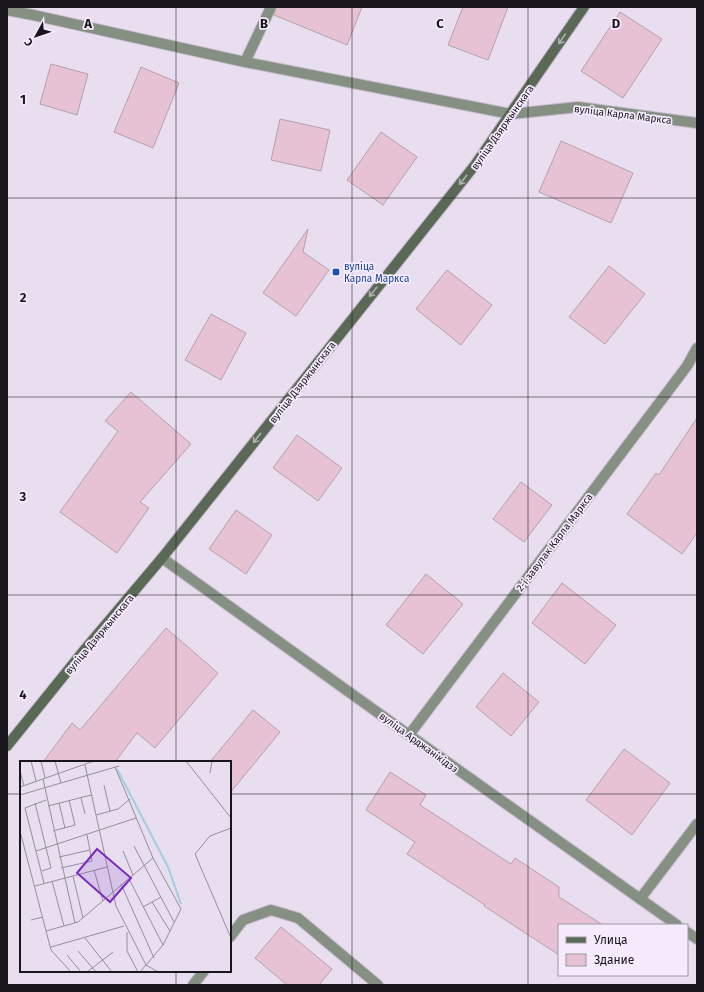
<svg xmlns="http://www.w3.org/2000/svg" width="704" height="992" viewBox="0 0 704 992" font-family="'Fira Sans',sans-serif">
	<style>
		.building { fill: #e7c2d5; stroke: #b4a1ab }
		.lines { fill: none; stroke-linecap: round; stroke-linejoin: round }
		.lane-casing { stroke: #c3baca; stroke-width: 12 }
		.street-casing { stroke: #c3baca; stroke-width: 12 }
		.secondary-casing { stroke: #c3baca; stroke-width: 12 }
		.lane { stroke: #858f82; stroke-width: 10 }
		.street { stroke: #858f82; stroke-width: 10 }
		.secondary { stroke: #5a6856; stroke-width: 10 }
		.oneway { stroke: #afb0b2 }
		.grid { fill: none; stroke: #19151c; stroke-width: 1; stroke-opacity: 0.55 }
		.transit-dot { fill: #1a4fb4; stroke: #f5ebfd; stroke-width: 1.5 }
		.labels { text-anchor: middle; stroke-width: 3.5; stroke-linejoin: round; paint-order: stroke }
		.street-label { font-size: 10px; fill: #19151c; stroke: #f5ebfd }
		.transit-label { font-size: 10px; fill: #164399; stroke: #f5ebfd; text-anchor: start }
		.inset-river { fill: none; stroke: #a5cddf; stroke-width: 2 }
		.inset-road { fill: none; stroke: #958e9b; stroke-width: 1 }
		.view { fill: #7b2cbf; fill-opacity: 0.15; stroke: #7b2cbf; stroke-width: 2 }
		.inset-edge { fill: none; stroke: #19151c; stroke-width: 2 }
		.grid-label { font-size: 13px; text-anchor: middle; font-weight: bold; fill: #19151c; stroke: #f5ebfd; stroke-width: 3.5; stroke-linejoin: round; paint-order: stroke }
	</style>
	<rect width="100%" height="100%" fill="#e8def0"/>
	<path class="building" d="M277 7H362L347 45 274 15Z
		M463 7H508L488 60 448 45Z
		M620 12 662 39 623 98 581 71Z
		M51 64 88 74 77 115 40 104Z
		M141 67 179 83 153 148 114 132Z
		M280 119 330 130 321 171 271 160Z
		M381 132 417 157 383 205 347 180Z
		M561 141 633 173 611 223 539 192Z
		M308 229 303 252 329 270 296 316 263 293Z
		M609 266 645 294 605 344 569 317Z
		M447 270 492 305 461 345 416 309Z
		M211 314 246 333 221 380 185 360Z
		M131 392 191 444 140 502 149 508 117 553 60 512 118 431 105 421Z
		M697 418V533L682 554 627 514 656 473 659 475Z
		M297 435 342 468 318 501 273 468Z
		M521 482 552 505 524 542 493 519Z
		M236 510 272 535 246 574 209 549Z
		M426 574 463 604 423 654 386 625Z
		M562 583 616 625 585 664 532 623Z
		M166 628 218 673 155 748 137 733 115 762H43L72 723 80 730Z
		M503 673 539 702 511 736 476 707Z
		M253 710 280 732 230 793V762H210Z
		M624 749 670 783 632 835 586 800Z
		M390 772 426 795 420 805 511 864 515 858 559 887V897L603 925H559V955L484 906 485 905 407 854 415 842 366 810Z
		M281 927 332 969 319 985H287L255 958Z"/>
	<g class="lines">
		<g class="lane-casing">
			<path id="lane" d="M640 899 697 824"/>
		</g>
		<g class="street-casing">
			<path id="street" d="M7 10 33 15 245 62 511 114 578 107 697 123
				M245 62 271 7
				M162 558 409 735 677 925
				M409 735 687 366 697 348
				M687 932 697 939
				M230 937 243 920 271 910 298 918 378 985
				M193 985 204 971"/>
		</g>
		<g class="secondary-casing">
			<path id="secondary" d="M7 746 86 648 162 558 475 165 584 7"/>
		</g>
		<use href="#lane" class="lane"/>
		<use href="#street" class="street"/>
		<use href="#secondary" class="secondary"/>
	</g>
	<defs><path id="oneway-shaft" d="M-6 0H5M1.5-3L5.5 0L1.5 3" fill="none" stroke-width="1.6" stroke-linecap="round" stroke-linejoin="round"/></defs>
	<g class="oneway">
		<use href="#oneway-shaft" transform="translate(562 39) rotate(124)"/>
		<use href="#oneway-shaft" transform="translate(463 180) rotate(129)"/>
		<use href="#oneway-shaft" transform="translate(373 292) rotate(129)"/>
		<use href="#oneway-shaft" transform="translate(257 438) rotate(128)"/>
	</g>
	<path class="grid" d="M176 7V762M352 7V985M528 7V985M7 198H697M7 397H697M7 595H697M7 794H21M230 794H697M176 971V985"/>
	<rect class="transit-dot" x="332" y="268" width="8" height="8" rx="2"/>
	<g class="labels">
		<g class="street-label">
			<text transform="translate(623 114) rotate(7)" y="4">вуліца Карла Маркса</text>
			<text transform="translate(502 127) rotate(-55)" y="4">вуліца Дзяржынскага</text>
			<text transform="translate(302 382) rotate(-52)" y="4">вуліца Дзяржынскага</text>
			<text transform="translate(554 542) rotate(-53)" y="4">2-і завулак Карла Маркса</text>
			<text transform="translate(99 634) rotate(-50)" y="4">вуліца Дзяржынскага</text>
			<text transform="translate(419 742) rotate(36)" y="4">вуліца Арджанікідзэ</text>
		</g>
		<g class="transit-label">
			<text x="344" y="270">вуліца<tspan x="344" dy="12">Карла Маркса</tspan></text>
		</g>
	</g>
	<g transform="translate(20 761)">
		<rect width="211" height="211" fill="#e8def0"/>
		<path class="inset-river" d="M97 8 148 106 161 143"/>
		<path class="inset-road" d="M11 0 16 20M21 0 25 17M35 0 41 22M166 0 211 57M65 4 96 145 126 204 138 211M95 6 133 97 161 148 143 184 120 211M0 10 4 25M190 12 192 0M23 18 55 162M84 24 90 50M0 26 74 0M0 34 99 5M61 37 65 53M15 42 31 107 22 110M39 42 45 67M28 45 71 34M76 54 98 48 110 38M211 67 190 75 175 93 211 177M0 70 31 189 51 211M33 70 55 64 49 39M114 85 154 161M16 90 116 57M103 90 113 114M39 96 70 89M41 107 72 100 67 74M74 109 83 140M53 115 63 157M109 118 143 184M32 120 44 165M24 122 5 47 26 39M101 123 134 197M15 125 87 106M132 141 150 170M123 146 141 136M11 159 23 156M26 170 58 161 133 97M107 171V190L118 211M65 177 92 211M31 186 104 165M58 190 76 211M47 194 61 211M67 211 93 191"/>
		<path class="view" d="M77 88 111 117 90 141 57 112Z"/>
		<rect width="211" height="211" class="inset-edge"/>
	</g>
	<g class="grid-label">
		<text x="88" y="28">A</text>
		<text x="264" y="28">B</text>
		<text x="440" y="28">C</text>
		<text x="616" y="28">D</text>
		<text x="23" y="104">1</text>
		<text x="23" y="302">2</text>
		<text x="23" y="501">3</text>
		<text x="23" y="699">4</text>
	</g>
	<rect width="704" height="992" fill="none" stroke="#19151c" stroke-width="16"/>
	<rect x="558" y="924" width="130" height="52" fill="#f5ebfd" stroke="#9d95a3"/>
	<rect x="566" y="937" width="20" height="6" fill="#5a6856" stroke="#9d95a3"/>
	<text x="594" y="944" font-size="12" fill="#19151c">Улица</text>
	<rect x="566" y="954" width="20" height="12" fill="#e7c2d5" stroke="#9d95a3"/>
	<text x="594" y="964" font-size="12" fill="#19151c">Здание</text>
	<g transform="translate(36 36) rotate(230)" stroke="#f5ebfd" stroke-width="3" paint-order="stroke">
	<path d="M0-3L7 15L0 10L-7 15Z" fill="#19151c"/>
	<text y="-6" font-size="11" font-weight="bold" text-anchor="middle" fill="#19151c">С</text>
	</g>
</svg>
